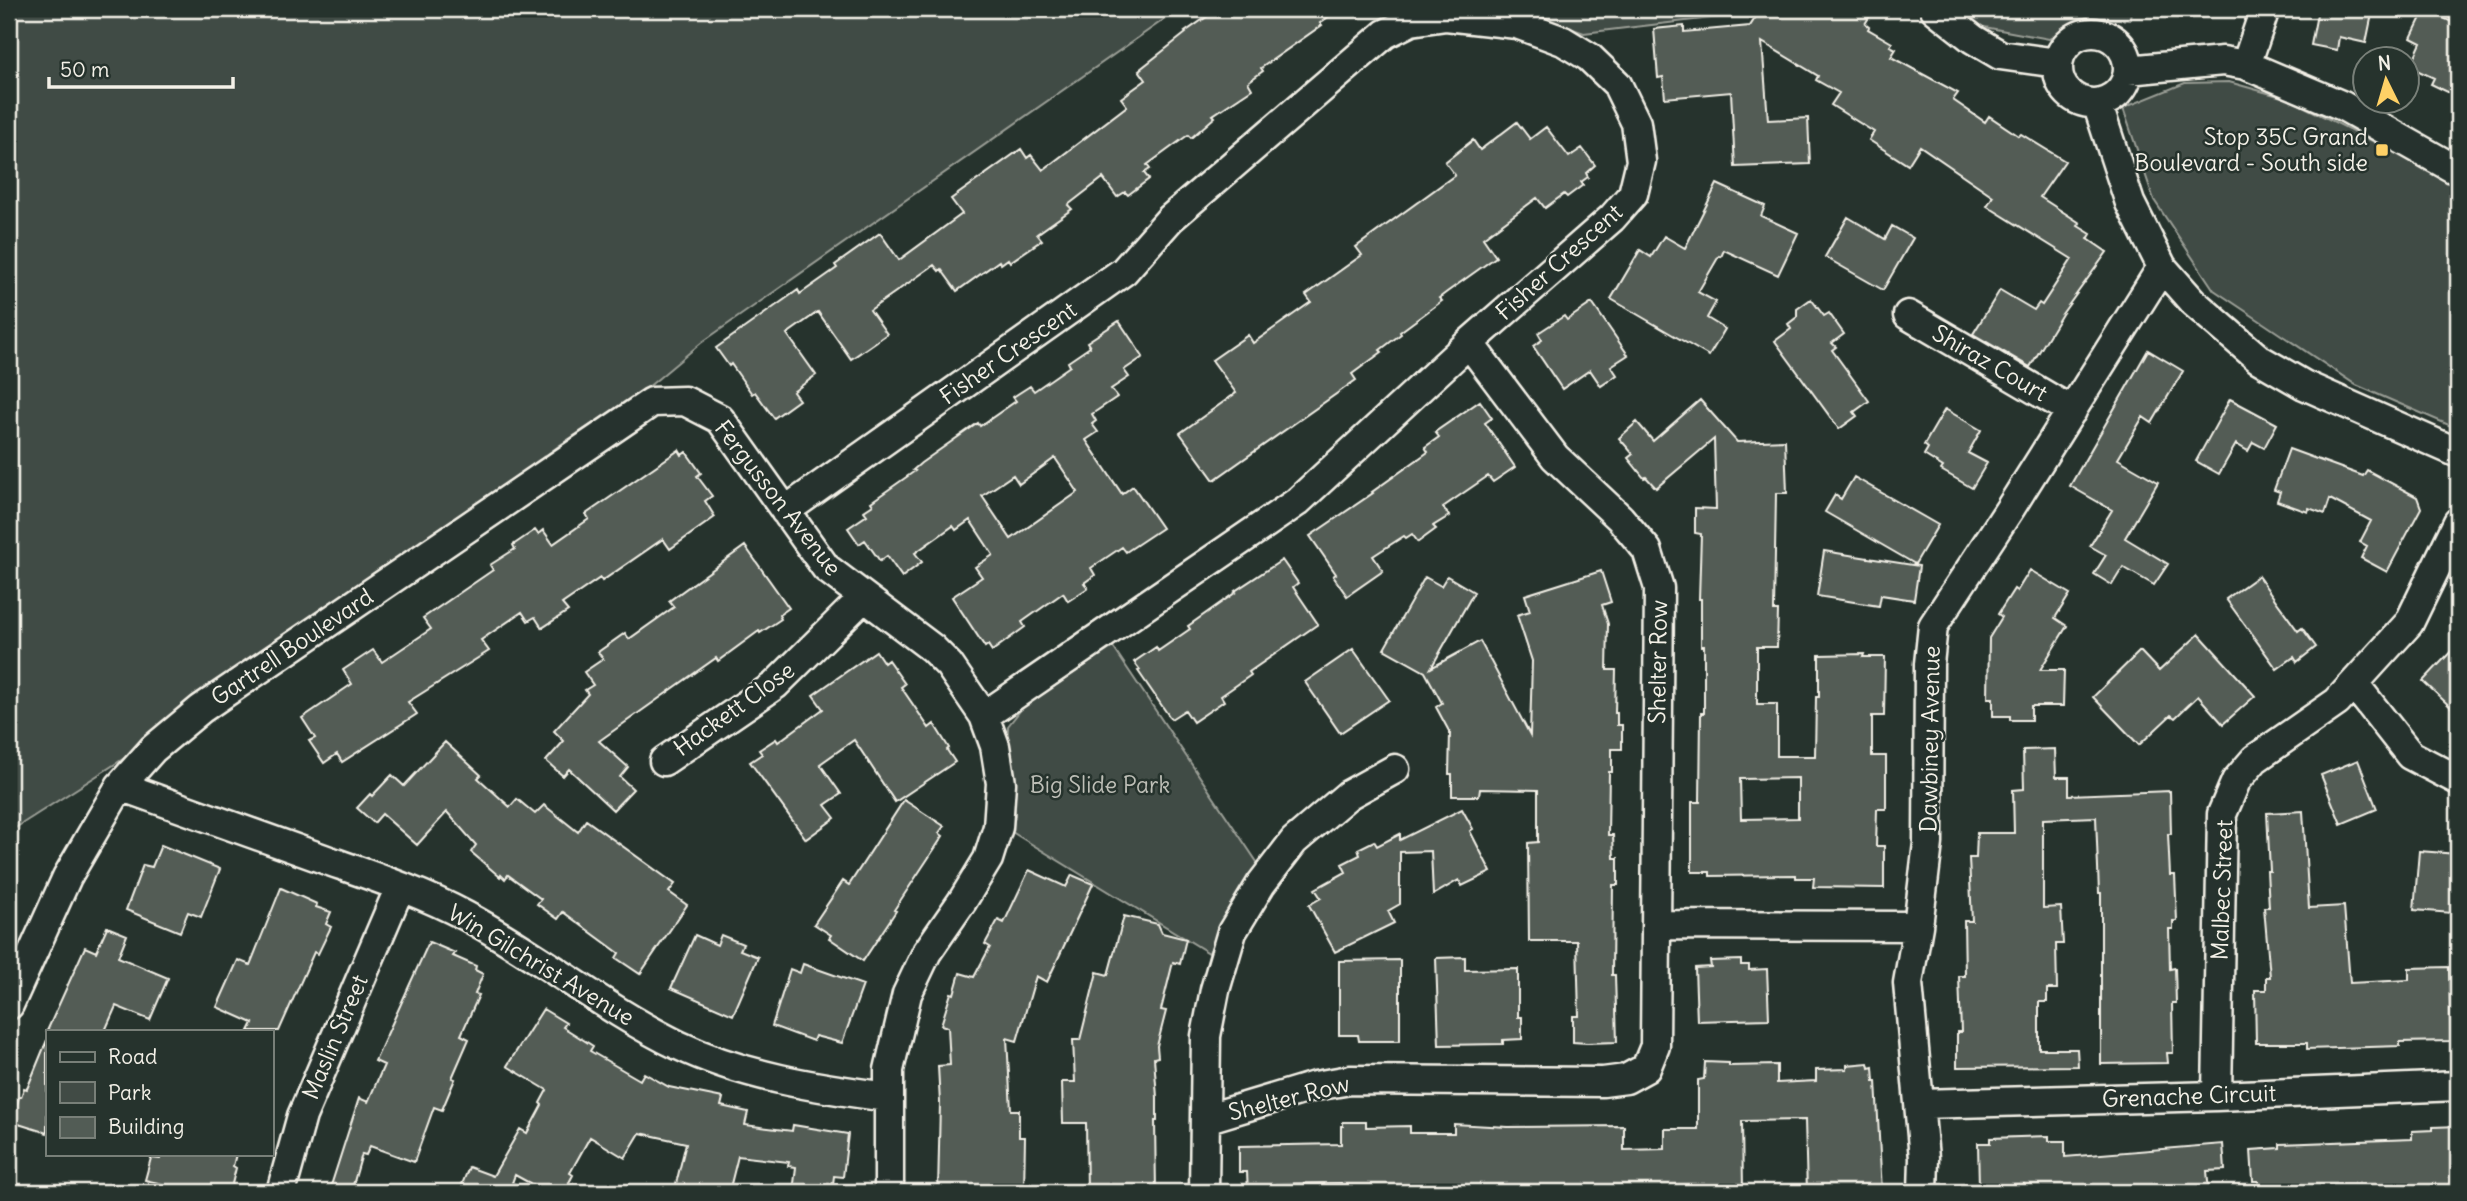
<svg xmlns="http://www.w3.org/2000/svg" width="2467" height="1201" viewBox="0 0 2467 1201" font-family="Delius,sans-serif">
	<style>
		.green { fill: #414b45; stroke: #9a9e96; stroke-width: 2 }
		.building { fill: #525c55; stroke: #f4f1e8; stroke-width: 2; fill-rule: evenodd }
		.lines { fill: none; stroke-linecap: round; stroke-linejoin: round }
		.street-casing { stroke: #f4f1e8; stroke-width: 33 }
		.street { stroke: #26332d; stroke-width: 28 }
		.poi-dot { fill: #ffd166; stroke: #26332d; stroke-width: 2.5 }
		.labels { text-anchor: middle; stroke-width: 5; stroke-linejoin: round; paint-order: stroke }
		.poi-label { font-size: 23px; fill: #f4f1e8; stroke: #26332d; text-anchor: end }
		.street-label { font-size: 23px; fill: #f4f1e8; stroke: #26332d }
		.park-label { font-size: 23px; fill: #bebfb7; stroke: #26332d }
	</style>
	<rect width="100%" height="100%" fill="#26332d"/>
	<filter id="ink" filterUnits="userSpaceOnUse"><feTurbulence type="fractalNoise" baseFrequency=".0143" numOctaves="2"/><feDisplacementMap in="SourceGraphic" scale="14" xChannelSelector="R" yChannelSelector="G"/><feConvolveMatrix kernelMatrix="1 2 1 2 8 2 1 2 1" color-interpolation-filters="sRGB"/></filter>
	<g filter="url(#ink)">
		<path class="green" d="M9 9H1179L701 343 647 388 560 445 201 709 9 832Z
			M1495 9H1740L1736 15 1584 33 1528 13Z
			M1961 9H2131L2130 20 2086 17 2049 39 1979 26Z
			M2229 82 2289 99 2458 184V429L2356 385 2214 290 2154 200 2123 108 2185 83Z
			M1113 647 1259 865 1230 905 1209 953 1012 832 1015 815 1013 772 1007 748 1008 726 1023 707Z"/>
		<path class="building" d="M1218 9H1339L1320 23 1322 25 1261 68 1263 71 1248 82 1252 89 1213 115 1215 117 1191 138 1188 135 1147 165 1150 169 1144 173 1149 179 1128 195 1125 192 1117 197 1103 178 1068 205 1072 209 1037 234 1042 240 1010 262 1008 259 1001 264 999 261 957 291 941 269 939 271 934 265 870 310 887 334 851 359 818 312 787 334 816 375 793 392 799 400 774 418 755 392 752 394 731 364 729 366 716 348 798 290 800 294 837 268 835 265 880 233 899 260 962 214 951 199 1021 149 1027 158 1031 155 1043 170 1127 106 1121 98 1146 80 1139 70 1186 33 1185 32Z
			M1761 9H1874L1865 24 1869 27 1868 29 1892 43 1890 46 1896 49 1891 57 1958 93 1953 100 1985 122 1989 116 2019 136 2021 134 2065 161 2040 197 2080 223 2078 226 2091 234 2088 239 2107 252 2062 314 2030 367 1973 334 2000 290 2034 310 2039 303 2042 305 2072 259 1987 206 1993 196 1920 146 1908 165 1869 140 1874 132 1831 105 1839 93 1816 80 1818 76 1762 42 1768 120 1808 118 1810 164 1735 167 1731 92 1665 98 1663 77 1658 78 1654 29 1684 26V32L1750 26Z
			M2318 9H2373L2366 43 2339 37 2337 50 2311 45Z
			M2425 9 2458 25V97L2431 84 2434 78 2410 67 2421 43 2411 38Z
			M1517 122 1530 139 1546 127 1569 157 1582 148 1595 165 1586 173 1588 177 1581 182 1583 185 1567 197 1564 194 1545 208 1537 198 1483 238 1496 257 1447 292 1439 298 1442 301 1400 332 1401 334 1380 350 1382 352 1352 374 1356 380 1214 480 1180 433 1236 393 1212 360 1248 335 1253 343 1311 302 1306 295 1362 255 1356 247 1455 175 1445 162 1473 140 1480 150Z
			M1717 184 1765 206 1761 216 1798 233 1778 275 1724 250 1721 257 1719 256 1698 292 1716 302 1707 318 1725 329 1709 356 1611 299 1640 250 1651 257 1664 236 1685 248Z
			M1848 217 1885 239 1892 226 1913 238 1883 290 1825 257Z
			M1811 299 1824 316 1829 313 1844 334 1832 343 1836 347 1832 350 1869 401 1854 412 1857 416 1839 429 1775 341 1791 329 1788 324 1797 317V309Z
			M1592 303 1628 355 1611 366 1617 375 1601 386 1590 370 1562 389 1533 346 1542 340 1538 333 1564 316 1567 320Z
			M1119 321 1143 357 1124 370 1129 377 1111 389 1117 397 1092 414 1096 421 1092 424 1098 432 1086 440 1122 494 1133 486 1162 528 1126 552 1122 547 1091 568 1095 575 1084 583 1088 588 1068 601 1063 593 1022 622 1025 627 992 651 988 645 985 647 952 597 982 577 975 567 993 555 970 520 956 530 953 526 915 553 922 562 902 577 887 556 880 561 865 540 859 544 848 528 867 515 864 511 873 505 871 502 915 471 913 470 921 463 978 423 980 426 1016 401 1013 397 1030 386 1034 391 1070 366 1068 362 1090 347 1087 342ZM1055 458 1078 492 1011 539 982 496 1013 475 1019 484Z
			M2148 350 2183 371 2152 423 2143 417 2118 459 2158 482 2125 538 2168 564 2154 585 2123 567 2112 585 2094 574 2106 555 2090 546 2112 510 2070 486Z
			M2230 399 2277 424 2264 448 2253 442 2248 451 2236 444 2219 474 2196 461Z
			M1700 400 1737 442 1785 440 1787 493H1776L1774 611H1778L1777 647H1757V704H1777V756H1815L1816 697H1819V655L1864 654 1863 657H1885L1884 716H1872V756H1886V809H1877L1876 846H1884V888L1813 887 1814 878H1796V875L1710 876V872H1692V802H1700L1701 713H1704V646H1701V599H1699L1701 534 1695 533V508L1716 509 1714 439 1656 488 1646 477 1644 478 1628 458 1633 454 1619 438 1637 422 1653 441ZM1798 778V818L1741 819 1740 779Z
			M1480 401 1492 418 1485 423 1515 467 1493 482 1488 476 1443 507 1449 516 1433 526 1436 529 1418 542 1412 534 1406 538 1404 536 1373 556 1383 571 1347 596 1333 576 1336 574 1310 536 1373 493 1372 492 1428 452 1425 447 1439 437 1435 432Z
			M1945 409 1981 430 1968 453 1987 463 1972 488 1941 470 1943 467 1924 455 1928 448 1924 445Z
			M2289 449 2363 476 2367 470 2417 497 2421 508 2387 572 2361 558 2367 546 2360 542 2371 521 2330 499 2325 514 2309 508 2308 512 2277 501 2280 492 2274 490Z
			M679 450 682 455 686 452 701 473 697 476 712 496 705 501 715 517 670 549 663 539 602 581 600 578 562 604 568 611 542 628 535 617 528 621 522 612 481 640 489 651 408 702 417 714 342 762 337 754 324 763 309 741 315 738 302 718 352 684 343 670 373 650 382 662 431 629 423 618 493 570 490 565 515 549 513 545 535 530 538 534 543 530 553 544 589 519 586 514Z
			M1854 477 1938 525 1915 564 1825 512 1835 495 1841 499Z
			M745 546 789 608 779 615 781 619 760 633 759 631 718 661 716 658 599 741 628 767 620 777 633 789 613 810 569 769 563 776 546 761 564 741 554 731 588 694 585 690 593 685 584 672 603 659 598 652 625 633 629 639 674 607 669 601Z
			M1824 551 1919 566 1914 600 1881 595 1879 606 1817 596Z
			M1282 560 1298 583 1293 587 1318 624 1249 672 1251 675 1221 696 1224 701 1193 722 1185 710 1171 719 1138 671 1140 670 1134 662 1156 647 1158 651 1190 629 1188 626 1236 592 1235 591Z
			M2030 570 2070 594 2055 618 2067 626 2040 670H2064L2063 706H2031V720H2010V716H1993V698H1988L1989 638 2002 617 1998 614 2014 589 2017 591Z
			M1601 571 1611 602 1602 605 1608 624 1607 670H1616L1615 713H1617V725H1622V749H1612V772H1609L1608 835H1613L1614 858H1618V885H1613L1612 975H1615L1617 1042 1587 1043 1573 1042V1016H1579L1577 941H1529L1528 843 1538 842V790L1480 789 1479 796H1452V774H1449L1450 733 1436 707 1442 703 1425 672 1384 649 1425 577 1441 586 1447 576 1474 592 1431 668 1480 641 1530 735 1532 661 1517 615 1530 611 1525 595Z
			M2258 576 2298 631 2302 628 2316 647 2297 662 2294 657 2277 669 2226 599Z
			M2199 634 2255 696 2223 724 2198 696 2175 718 2171 715 2139 745 2093 697 2140 651 2159 671Z
			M2458 644V714L2423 681Z
			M1353 649 1389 700 1340 733 1305 682Z
			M876 651 884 663 888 660 905 684 901 687 929 728 934 724 949 748 947 750 955 762 895 802 854 740 820 764 841 794 825 805 835 818 806 839 750 762 762 754 759 750 776 739 778 742 823 709 813 695Z
			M445 742 481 775 478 778 510 807 517 799 535 814 544 805 578 832 586 820 675 884 669 892 687 905 640 974 616 958 619 953 563 912 558 919 537 904 541 899 508 875 505 879 501 875 500 877 471 852 476 845 447 812 417 845 382 814 374 823 357 808 370 794 372 796 392 775 404 786Z
			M2055 749 2056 777H2069V795L2170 791 2171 834H2168L2170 875H2175L2177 921H2173V929H2169L2170 969 2175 968 2176 1003H2172L2173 1053H2167L2168 1063 2101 1064V893H2099L2096 817 2043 819V908L2061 907 2063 944H2056L2057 989H2047V1002H2039V1049H2077L2078 1066 1957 1067V1032H1961L1959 976H1965L1964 921H1972L1969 858H1976L1977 833H2014L2013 790 2024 789 2023 750Z
			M2358 760 2377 809 2341 824 2321 775Z
			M904 800 944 826 939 833 943 836 894 910 896 911 863 961 829 938 831 935 814 924 843 881 849 885Z
			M1462 809 1473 829 1470 831 1491 872 1462 886 1459 880 1433 895 1431 851 1400 852V904L1388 911 1394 923 1335 952 1309 905 1321 898 1315 889 1346 872 1342 864 1360 855 1358 849 1374 841 1377 846 1400 834V840Z
			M2303 811 2309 908 2344 906 2350 983 2409 980V968L2449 967 2451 1041 2400 1042V1046L2307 1049V1043H2256L2255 990H2266V977H2270L2264 907H2269L2267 871H2270L2267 813Z
			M161 845 220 869 201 917 188 912 180 932 126 910 143 865 152 867Z
			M2419 851 2457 854 2452 913 2414 910Z
			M1029 870 1066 887 1072 875 1093 884 1047 982 1036 976 1017 1041 1007 1038 1011 1110H1019V1137H1025L1024 1192H938L940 1103 938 1066 950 1065 948 1027 941 1025 951 993 954 994 960 973 974 977 990 947 985 944 998 920 1004 923Z
			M281 888 317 904 316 907 331 912 326 924 331 927 318 954 314 952 279 1031H249L253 1023 217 1007 238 960 250 965Z
			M1124 916 1158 924 1162 933 1186 939 1180 964 1173 962 1161 1010 1166 1011 1157 1046 1158 1057 1154 1058 1157 1097V1121H1155L1156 1192H1087L1086 1123H1063L1062 1082H1075L1073 1040H1080L1097 972 1108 975Z
			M107 927 127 935 118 957 168 978 150 1020 116 1006 105 1031H47L85 947 96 952Z
			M695 935 717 945 721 935 743 944 740 950 758 957 733 1015 671 988Z
			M429 942 455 953 453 956 476 966 475 970 483 974 475 994 479 995 461 1035 469 1039 452 1078 455 1079 442 1110 434 1107 414 1162 370 1146 366 1155 362 1154 351 1192H329L359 1098 368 1102 384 1065 375 1061Z
			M1465 957V970L1518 969V1017H1522V1039L1503 1040V1044L1439 1045 1436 958Z
			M1400 960V1041H1359L1358 1035H1339V961Z
			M1741 960V965H1749V970L1767 969 1769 1019 1697 1021 1695 968 1711 967 1710 961Z
			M803 964 863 985 842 1043 815 1036 813 1041 772 1026 790 969 800 973Z
			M543 1009 566 1023 563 1027 593 1046 590 1051 640 1080 644 1073 669 1087 723 1098 721 1106 748 1112 745 1125 792 1131 793 1125 848 1134 843 1177 834 1176 832 1192H793L796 1167 788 1166 789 1162 738 1156 729 1192H674L686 1143 640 1133 625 1158 590 1137 570 1173 573 1175 564 1192H546L515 1175 512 1183 532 1190 531 1192H459L469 1167 493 1176 520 1129 527 1133 542 1105 540 1103 547 1090 507 1066Z
			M47 1040V1133L12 1122 19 1097H21L24 1088 27 1089Z
			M1705 1062 1729 1063V1066L1777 1065V1083L1816 1081V1070L1847 1069V1065L1868 1063 1869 1068 1873 1067 1874 1081H1876L1882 1192H1807L1805 1120 1742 1121 1743 1191 1341 1192V1183L1276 1184V1192H1248L1247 1172H1239V1146L1341 1144V1126H1343V1122H1366V1127L1410 1126V1133H1454V1124L1508 1127 1624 1126V1150L1665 1149V1129H1698V1080L1704 1079Z
			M2458 1126V1192H2259L2258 1181H2253L2251 1150 2280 1148V1144L2412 1139V1131L2433 1130V1127Z
			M2049 1136V1141H2065V1157L2223 1144 2225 1170 2207 1171 2209 1192H2084V1187L2025 1189 2024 1184 1979 1186 1978 1143H1990V1138Z
			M161 1154H236L233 1166 236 1168 230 1192H197L145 1180 151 1158 160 1159Z"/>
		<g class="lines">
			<g class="street-casing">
				<path id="street" d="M1935 9 1973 39 2000 55 2058 63
					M2058 68a35 35 0 1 1 70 0a35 35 0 1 1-70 0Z
					M2246 65 2265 9
					M2128 70 2223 61 2246 65 2343 106 2458 171
					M2097 103 2130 203 2162 267 2193 302 2259 359 2304 385 2458 453
					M1908 315 2072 411
					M785 511 1124 271 1170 219 1385 34 1411 21 1446 16 1517 24 1563 41 1589 57 1617 84 1636 123 1641 161 1633 194 1612 218 1469 343 1297 502 984 716
					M2355 685 2410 755 2458 780
					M664 761 775 685 863 598
					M120 786C188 810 256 835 324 859 372 876 421 892 466 916 539 955 604 1009 678 1045 743 1076 817 1088 888 1097
					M1656 925 1918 926
					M9 1005 67 877 120 786 153 749 201 709 652 402 685 401 720 419 826 568 932 648 949 665 984 716 995 746 1001 783 998 827 988 859 963 900 927 952 907 994 889 1070V1192
					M2217 1096 2222 814 2236 781 2255 759 2337 702 2409 623 2458 522
					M1919 1104 2217 1096 2458 1086
					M1205 1119 1315 1086 1350 1080 1603 1082 1626 1079 1646 1068 1655 1046 1659 588 1647 550 1620 518 1555 457 1469 343
					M281 1192 302 1116 400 887
					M1204 1192 1206 1036 1215 990 1232 932 1261 884 1294 841 1348 795 1395 769
					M1923 1192 1924 1158 1908 983 1918 926 1928 843 1929 664 1933 626 2011 507 2162 267"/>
			</g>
			<use href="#street" class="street"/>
		</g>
	</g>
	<rect class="poi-dot" x="2375" y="143" width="14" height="14" rx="3.5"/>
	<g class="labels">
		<g class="poi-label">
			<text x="2368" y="145">Stop 35C Grand<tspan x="2368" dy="26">Boulevard - South side</tspan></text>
		</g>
		<g class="street-label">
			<text transform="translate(1559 262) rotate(-42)" y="8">Fisher Crescent</text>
			<text transform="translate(1008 353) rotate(-35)" y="8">Fisher Crescent</text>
			<text transform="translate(1990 363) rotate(30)" y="8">Shiraz Court</text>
			<text transform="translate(778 498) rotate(52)" y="8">Fergusson Avenue</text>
			<text transform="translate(292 647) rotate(-34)" y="8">Gartrell Boulevard</text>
			<text transform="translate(1658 662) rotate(-89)" y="8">Shelter Row</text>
			<text transform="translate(734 709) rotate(-36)" y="8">Hackett Close</text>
			<text transform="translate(1930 739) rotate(-89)" y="8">Dawbiney Avenue</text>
			<text transform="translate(2222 890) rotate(-88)" y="8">Malbec Street</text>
			<text transform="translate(541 965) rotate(31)" y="8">Win Gilchrist Avenue</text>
			<text transform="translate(335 1037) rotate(-67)" y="8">Maslin Street</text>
			<text transform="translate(2189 1096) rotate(-2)" y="8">Grenache Circuit</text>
			<text transform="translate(1289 1098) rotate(-14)" y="8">Shelter Row</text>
		</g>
		<g class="park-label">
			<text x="1100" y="793">Big Slide Park</text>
		</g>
	</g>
	<rect width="2467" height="1201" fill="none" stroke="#26332d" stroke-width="35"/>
	<rect x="18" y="18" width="2432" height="1166" fill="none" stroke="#f4f1e8" stroke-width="2.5" filter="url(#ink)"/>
	<rect x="46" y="1030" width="228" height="126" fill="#26332d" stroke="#787f78" stroke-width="2"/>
	<rect x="60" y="1052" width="35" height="10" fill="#26332d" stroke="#787f78" stroke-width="2"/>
	<text x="108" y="1064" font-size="21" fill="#f4f1e8">Road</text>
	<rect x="60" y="1082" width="35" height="21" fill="#414b45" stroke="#787f78" stroke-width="2"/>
	<text x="108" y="1100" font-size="21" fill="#f4f1e8">Park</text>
	<rect x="60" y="1117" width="35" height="21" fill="#525c55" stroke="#787f78" stroke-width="2"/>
	<text x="108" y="1134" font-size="21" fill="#f4f1e8">Building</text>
	<g transform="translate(2386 80) rotate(355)"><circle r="33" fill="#26332d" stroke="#787f78" stroke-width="2"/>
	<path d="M0-5L12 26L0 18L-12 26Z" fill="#ffd166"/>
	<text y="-10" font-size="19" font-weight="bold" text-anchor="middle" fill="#f4f1e8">N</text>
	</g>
	<path d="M49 77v10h184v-10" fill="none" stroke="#f4f1e8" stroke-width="3.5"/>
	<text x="60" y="77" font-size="21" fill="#f4f1e8" stroke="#26332d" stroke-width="5" paint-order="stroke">50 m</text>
</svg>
